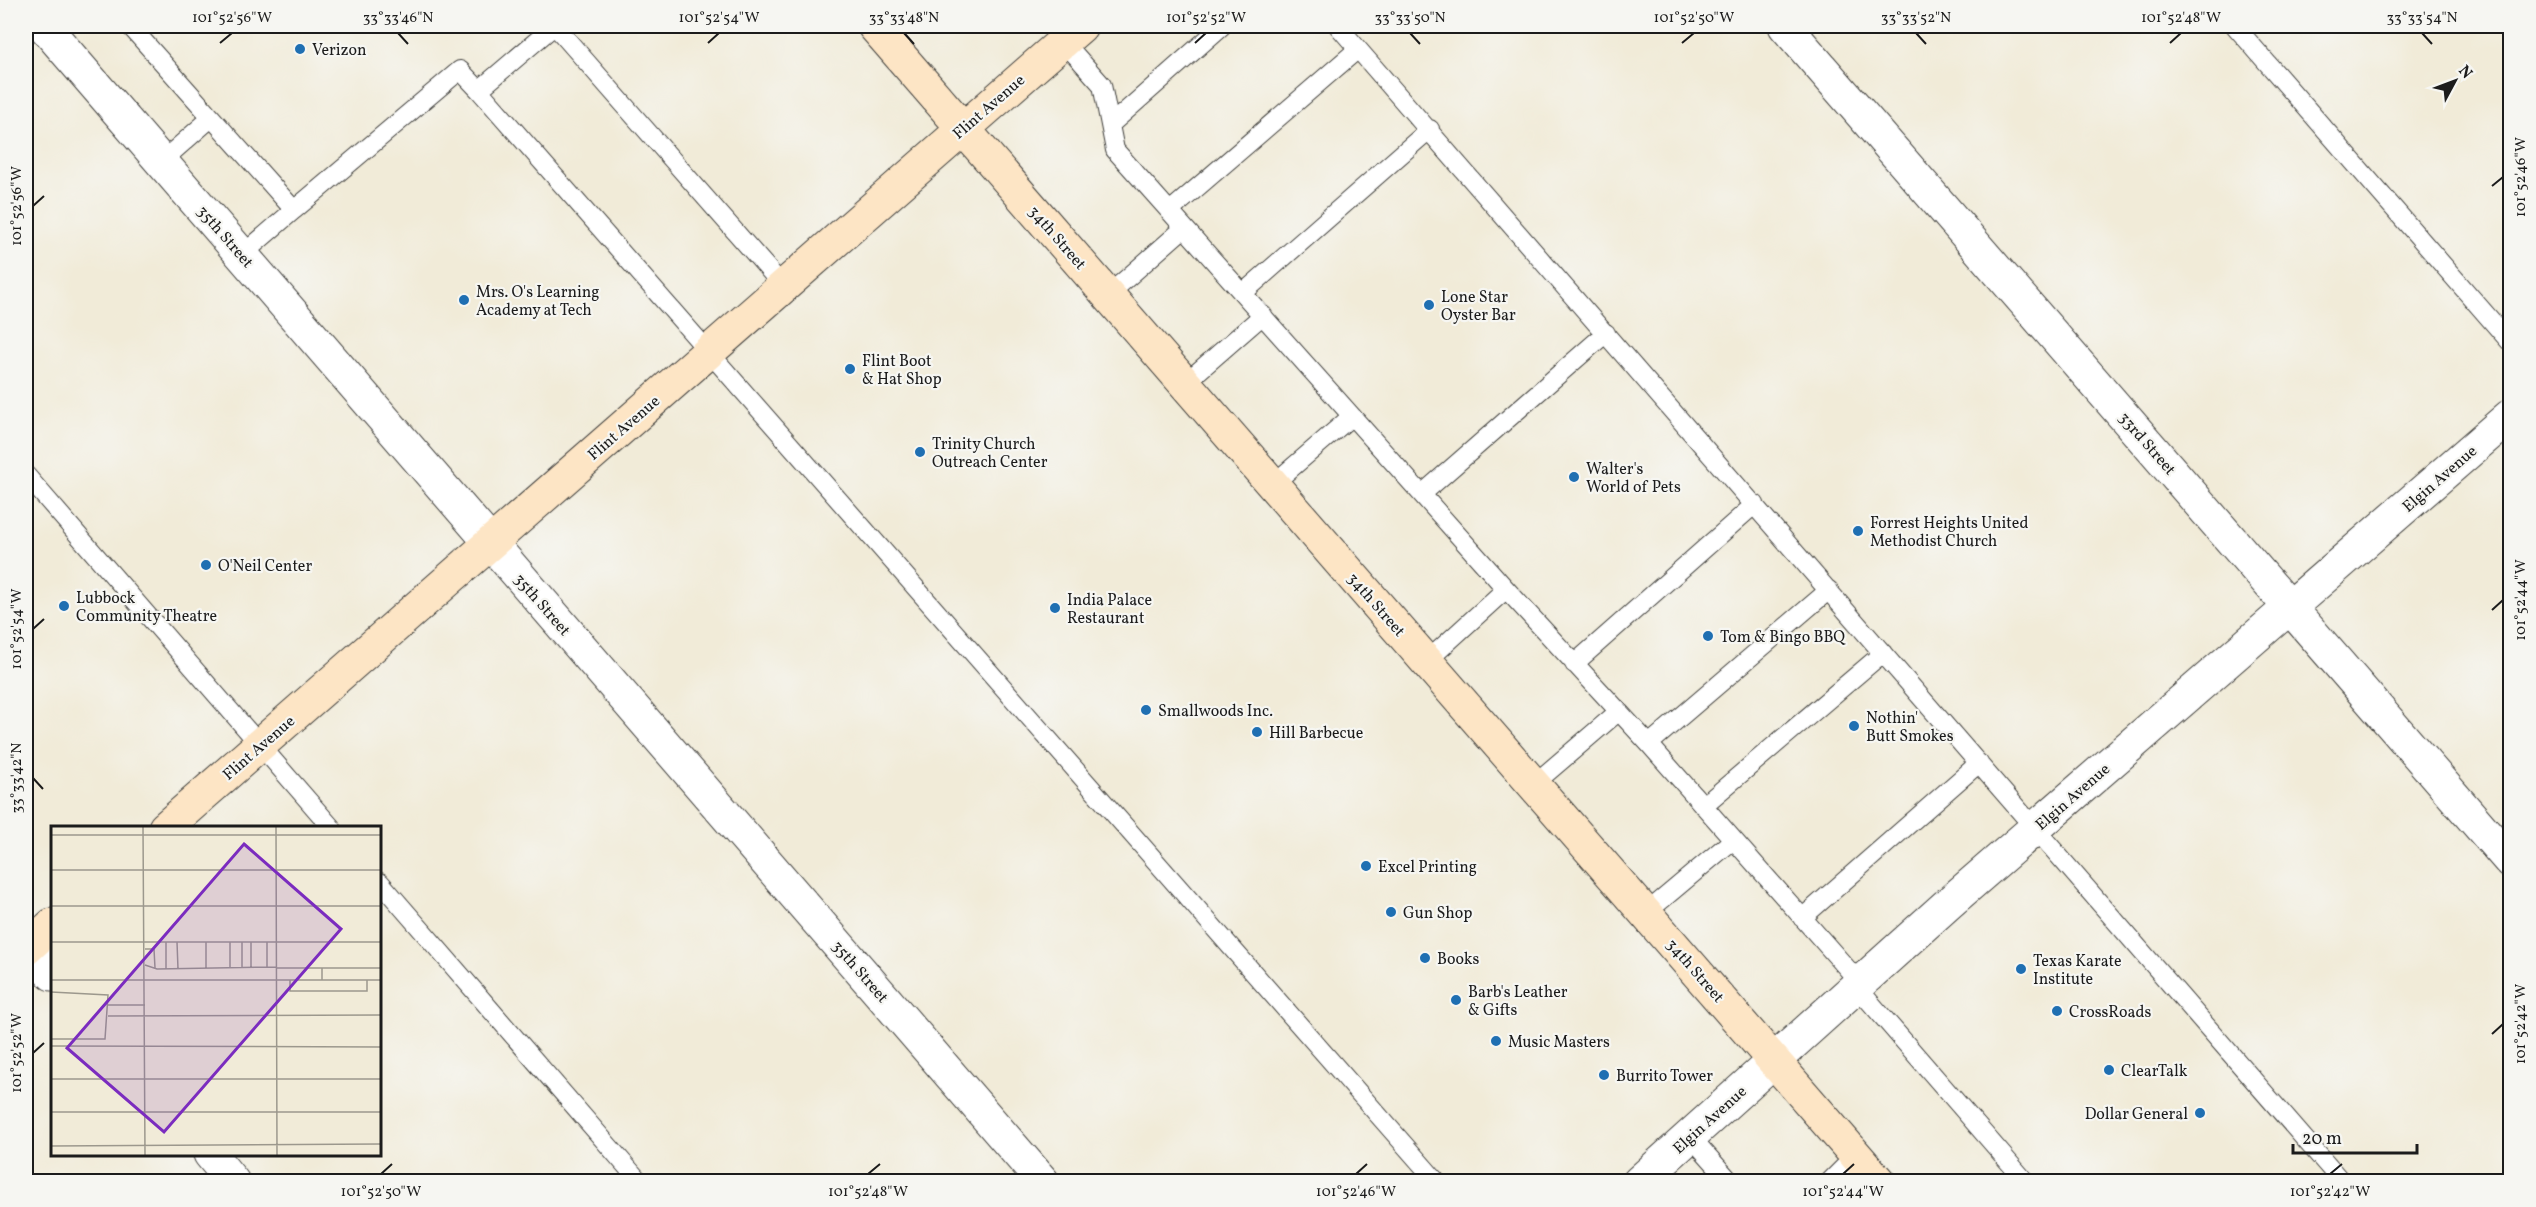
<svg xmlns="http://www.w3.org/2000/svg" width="2536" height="1207" viewBox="0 0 2536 1207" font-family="Vollkorn,serif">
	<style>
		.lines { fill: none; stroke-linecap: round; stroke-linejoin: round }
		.lane-casing { stroke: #3c3b38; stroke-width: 20 }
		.street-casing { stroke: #3c3b38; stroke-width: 35 }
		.secondary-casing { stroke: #3c3b38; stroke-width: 35 }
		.lane { stroke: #fff; stroke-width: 18 }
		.street { stroke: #fff; stroke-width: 33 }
		.secondary { stroke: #fde5c5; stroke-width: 33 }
		.ticks { fill: none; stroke: #1c1c1c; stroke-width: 2 }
		.poi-dot { fill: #1f6fb2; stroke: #f6f6f2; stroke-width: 2 }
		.labels { text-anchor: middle; stroke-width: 4.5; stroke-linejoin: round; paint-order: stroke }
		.poi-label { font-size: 16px; fill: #1c1c1c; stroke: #f6f6f2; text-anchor: start }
		.street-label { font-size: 16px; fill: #1c1c1c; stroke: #f6f6f2 }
		.inset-road { fill: none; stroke: #9c988d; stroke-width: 1.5 }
		.view { fill: #7b2cbf; fill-opacity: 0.15; stroke: #7b2cbf; stroke-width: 3 }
		.inset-edge { fill: none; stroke: #1c1c1c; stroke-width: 3 }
		.neatline { fill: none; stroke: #1c1c1c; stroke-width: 2 }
		.ticks-label { font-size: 15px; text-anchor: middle; fill: #1c1c1c }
	</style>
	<rect width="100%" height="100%" fill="#f6f6f2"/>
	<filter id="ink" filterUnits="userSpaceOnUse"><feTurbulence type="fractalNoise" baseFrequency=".0167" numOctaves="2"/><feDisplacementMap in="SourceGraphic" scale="12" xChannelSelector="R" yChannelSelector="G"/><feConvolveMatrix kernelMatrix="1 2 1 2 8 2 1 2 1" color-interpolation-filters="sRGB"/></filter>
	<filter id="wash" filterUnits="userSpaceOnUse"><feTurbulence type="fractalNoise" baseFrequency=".008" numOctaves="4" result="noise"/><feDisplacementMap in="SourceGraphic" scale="24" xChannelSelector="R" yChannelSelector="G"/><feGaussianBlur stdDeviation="1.35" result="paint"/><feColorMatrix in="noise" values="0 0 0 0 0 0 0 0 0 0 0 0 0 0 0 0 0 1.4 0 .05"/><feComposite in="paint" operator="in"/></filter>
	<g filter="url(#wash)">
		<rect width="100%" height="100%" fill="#f1ebd8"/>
	</g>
	<g filter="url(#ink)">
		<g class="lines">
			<g class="lane-casing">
				<path id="lane" d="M130 26 294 210 460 70 479 90 554 26
					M555 26 783 286
					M1338 26 2342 1182
					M2235 26 2510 342
					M1063 41 1102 85 1115 150 1506 589 1649 744 1860 983
					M479 90 1437 1182
					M1110 125 1222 26
					M161 162 211 118
					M1170 211 1358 49
					M242 255 294 210
					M1243 293 1430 129
					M1108 295 1184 228
					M1185 383 1263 315
					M26 475 332 828
					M1273 484 1352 416
					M1422 494 1606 333
					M1427 661 1506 589
					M1574 664 1755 504
					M1649 744 1829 590
					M1534 784 1618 712
					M1703 806 1883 653
					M380 882 640 1182
					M1646 913 1733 840
					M1802 918 1979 763
					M1856 986 2026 1182
					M1690 1136 1731 1182
					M1829 1182 1856 1155"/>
			</g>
			<g class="street-casing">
				<path id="street" d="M44 26 1043 1182
					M1785 26 2510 861
					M26 943 52 974
					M210 1154 233 1182
					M1639 1182 1949 903 2510 416"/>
			</g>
			<g class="secondary-casing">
				<path id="secondary" d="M874 26 1879 1182
					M165 828 1081 26
					M26 949 52 925"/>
			</g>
			<use href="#lane" class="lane"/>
			<use href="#street" class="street"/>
			<use href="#secondary" class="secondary"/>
		</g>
	</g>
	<path class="ticks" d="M398 33 408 44M904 33 914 44M1410 33 1420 44M1916 33 1926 44M2422 33 2432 44M220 43 232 33M708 43 719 33M1195 43 1206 33M1682 43 1694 33M2170 43 2181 33M2492 186 2503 177M33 206 44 196M2492 610 2503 600M33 629 44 619M33 778 43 789M2492 1034 2503 1024M33 1053 44 1043M381 1174 392 1164M868 1174 880 1164M1356 1174 1367 1164M1843 1174 1854 1164M2330 1174 2342 1164"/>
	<g class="poi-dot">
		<circle cx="300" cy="49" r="6"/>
		<circle cx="464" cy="300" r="6"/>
		<circle cx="1429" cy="305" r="6"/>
		<circle cx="850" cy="369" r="6"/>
		<circle cx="920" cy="452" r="6"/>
		<circle cx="1574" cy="477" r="6"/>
		<circle cx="1858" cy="531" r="6"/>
		<circle cx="206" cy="565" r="6"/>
		<circle cx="64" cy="606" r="6"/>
		<circle cx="1055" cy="608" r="6"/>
		<circle cx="1708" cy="636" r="6"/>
		<circle cx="1146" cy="710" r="6"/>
		<circle cx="1854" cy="726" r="6"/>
		<circle cx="1257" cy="732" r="6"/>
		<circle cx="1366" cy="866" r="6"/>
		<circle cx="1391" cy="912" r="6"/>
		<circle cx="1425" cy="958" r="6"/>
		<circle cx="2021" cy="969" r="6"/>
		<circle cx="1456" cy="1000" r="6"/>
		<circle cx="2057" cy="1011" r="6"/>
		<circle cx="1496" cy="1041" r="6"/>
		<circle cx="2109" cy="1070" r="6"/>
		<circle cx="1604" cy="1075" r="6"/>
		<circle cx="2200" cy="1113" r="6"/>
	</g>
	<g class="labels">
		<g class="poi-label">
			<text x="312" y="55">Verizon</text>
			<text x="476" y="297">Mrs. O's Learning<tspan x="476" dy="18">Academy at Tech</tspan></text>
			<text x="1441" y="302">Lone Star<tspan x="1441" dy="18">Oyster Bar</tspan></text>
			<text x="862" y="366">Flint Boot<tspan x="862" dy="18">&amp; Hat Shop</tspan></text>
			<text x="932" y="449">Trinity Church<tspan x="932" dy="18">Outreach Center</tspan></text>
			<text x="1586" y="474">Walter's<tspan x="1586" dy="18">World of Pets</tspan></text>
			<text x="1870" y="528">Forrest Heights United<tspan x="1870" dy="18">Methodist Church</tspan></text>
			<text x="218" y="571">O'Neil Center</text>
			<text x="76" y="603">Lubbock<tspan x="76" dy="18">Community Theatre</tspan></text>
			<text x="1067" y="605">India Palace<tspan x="1067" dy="18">Restaurant</tspan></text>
			<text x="1720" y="642">Tom &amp; Bingo BBQ</text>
			<text x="1158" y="716">Smallwoods Inc.</text>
			<text x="1866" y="723">Nothin'<tspan x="1866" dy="18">Butt Smokes</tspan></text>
			<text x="1269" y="738">Hill Barbecue</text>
			<text x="1378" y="872">Excel Printing</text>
			<text x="1403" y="918">Gun Shop</text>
			<text x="1437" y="964">Books</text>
			<text x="2033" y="966">Texas Karate<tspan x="2033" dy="18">Institute</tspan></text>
			<text x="1468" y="997">Barb's Leather<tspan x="1468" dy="18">&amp; Gifts</tspan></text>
			<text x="2069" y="1017">CrossRoads</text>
			<text x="1508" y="1047">Music Masters</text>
			<text x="2121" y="1076">ClearTalk</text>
			<text x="1616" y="1081">Burrito Tower</text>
			<text x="2188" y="1119" text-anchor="end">Dollar General</text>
		</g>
		<g class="street-label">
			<text transform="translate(988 106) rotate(-41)" y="6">Flint Avenue</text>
			<text transform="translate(226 236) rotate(49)" y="6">35th Street</text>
			<text transform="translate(1058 237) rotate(49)" y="6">34th Street</text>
			<text transform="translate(623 427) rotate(-41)" y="6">Flint Avenue</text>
			<text transform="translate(2148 443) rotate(49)" y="6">33rd Street</text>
			<text transform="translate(2439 478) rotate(-41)" y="6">Elgin Avenue</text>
			<text transform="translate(543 604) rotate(49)" y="6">35th Street</text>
			<text transform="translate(1377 604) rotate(49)" y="6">34th Street</text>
			<text transform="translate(258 747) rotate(-41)" y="6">Flint Avenue</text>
			<text transform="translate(2072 796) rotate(-41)" y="6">Elgin Avenue</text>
			<text transform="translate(1696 970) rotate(49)" y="6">34th Street</text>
			<text transform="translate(861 971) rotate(49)" y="6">35th Street</text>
			<text transform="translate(1709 1119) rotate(-42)" y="6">Elgin Avenue</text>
		</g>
	</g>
	<g transform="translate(51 826)">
		<rect width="330" height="330" fill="#f1ebd8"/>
		<path class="inset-road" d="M92 1 94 329M225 1 226 329M0 9H330M0 44H330M0 80H330M0 116H330M126 116 127 143M155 116V142M179 116V142M216 116V141M94 123H103L104 142M94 139 106 143 225 141M191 141V116M200 141V116M225 142H271V154M271 142H330M115 143V116M0 154H330M239 154V165H316V154M0 166 57 169 54 213H0M57 179H94M57 190 330 189M0 220 330 221M0 253H330M0 286H330M0 320 330 318"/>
		<path class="view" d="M193 18 290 103 113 306 16 222Z"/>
		<rect width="330" height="330" class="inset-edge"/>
	</g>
	<rect width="2536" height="1207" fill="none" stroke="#f6f6f2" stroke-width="66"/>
	<g transform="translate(2455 81) rotate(49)" stroke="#f6f6f2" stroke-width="4.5" paint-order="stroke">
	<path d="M0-4.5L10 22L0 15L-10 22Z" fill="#1c1c1c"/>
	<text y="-9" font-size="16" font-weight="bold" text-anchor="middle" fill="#1c1c1c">N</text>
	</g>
	<path d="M2293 1144v9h124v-9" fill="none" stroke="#1c1c1c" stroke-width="3"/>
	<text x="2302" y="1144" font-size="18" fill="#1c1c1c" stroke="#f6f6f2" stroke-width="4.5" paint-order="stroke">20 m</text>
	<rect x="33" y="33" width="2470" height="1141" class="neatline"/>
	<g class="ticks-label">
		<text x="232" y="22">101°52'56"W</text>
		<text x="398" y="22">33°33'46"N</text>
		<text x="719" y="22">101°52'54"W</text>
		<text x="904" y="22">33°33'48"N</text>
		<text x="1206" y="22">101°52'52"W</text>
		<text x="1410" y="22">33°33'50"N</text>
		<text x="1694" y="22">101°52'50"W</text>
		<text x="1916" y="22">33°33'52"N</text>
		<text x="2181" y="22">101°52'48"W</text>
		<text x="2422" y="22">33°33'54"N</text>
		<text transform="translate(2520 177) rotate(-90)" y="5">101°52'46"W</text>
		<text transform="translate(16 206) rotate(-90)" y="5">101°52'56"W</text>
		<text transform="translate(2520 600) rotate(-90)" y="5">101°52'44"W</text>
		<text transform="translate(16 629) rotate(-90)" y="5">101°52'54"W</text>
		<text transform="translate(16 778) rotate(-90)" y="5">33°33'42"N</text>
		<text transform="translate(2520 1024) rotate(-90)" y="5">101°52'42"W</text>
		<text transform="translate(16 1053) rotate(-90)" y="5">101°52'52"W</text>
		<text x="381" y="1196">101°52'50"W</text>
		<text x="868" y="1196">101°52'48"W</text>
		<text x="1356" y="1196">101°52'46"W</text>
		<text x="1843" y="1196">101°52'44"W</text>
		<text x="2330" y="1196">101°52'42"W</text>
	</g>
</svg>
